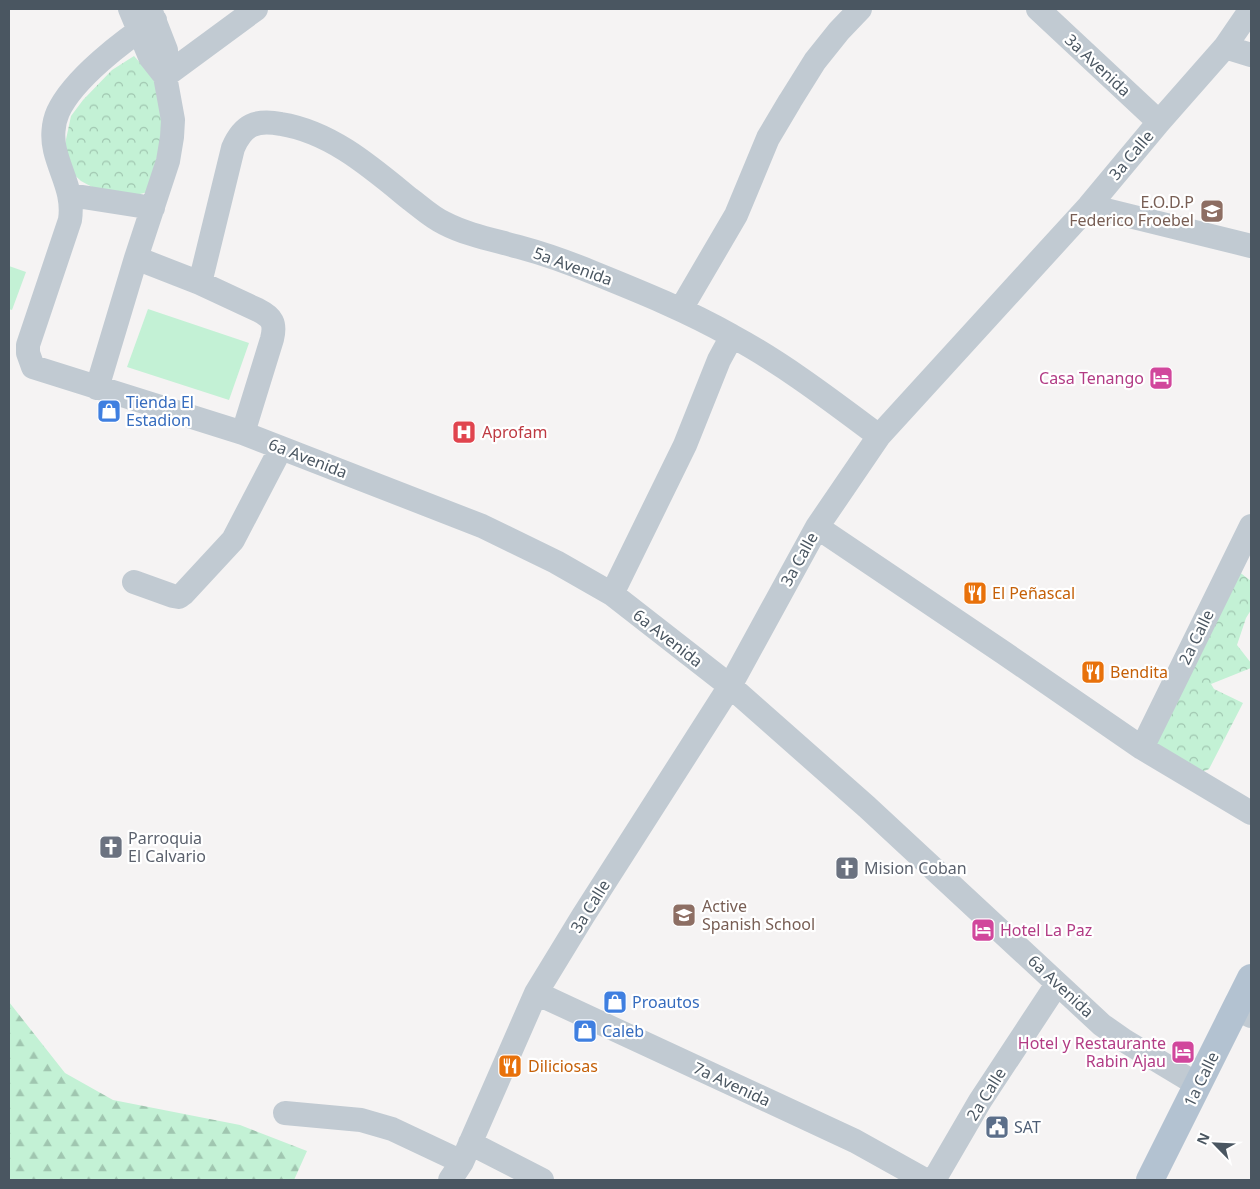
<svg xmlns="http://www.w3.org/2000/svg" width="1260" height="1189" viewBox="0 0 1260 1189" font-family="'Noto Sans',sans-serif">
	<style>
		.forest { fill: url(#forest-firs) }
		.park { fill: url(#park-crowns) }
		.garden { fill: #c3f1d5 }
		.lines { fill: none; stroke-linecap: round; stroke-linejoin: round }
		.minor { stroke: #c1cad2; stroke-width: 24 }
		.major { stroke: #b3c2d1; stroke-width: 28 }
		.labels { text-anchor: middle; stroke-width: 4.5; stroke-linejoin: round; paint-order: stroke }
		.street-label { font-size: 16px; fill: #4a5661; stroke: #fff }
		.education-label { font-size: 16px; fill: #785e54; stroke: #fff; text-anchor: end }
		.hotel-label { font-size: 16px; fill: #b23c85; stroke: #fff; text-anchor: end }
		.shop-label { font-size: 16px; fill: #366cbe; stroke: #fff; text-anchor: start }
		.health-label { font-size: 16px; fill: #be3a42; stroke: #fff; text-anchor: start }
		.food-label { font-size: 16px; fill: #c56008; stroke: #fff; text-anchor: start }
		.worship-label { font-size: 16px; fill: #5b616d; stroke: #fff; text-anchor: start }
		.service-label { font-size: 16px; fill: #4e5e75; stroke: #fff; text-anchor: start }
	</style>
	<defs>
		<pattern id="forest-firs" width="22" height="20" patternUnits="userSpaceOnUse" patternTransform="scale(1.25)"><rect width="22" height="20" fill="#c3f1d5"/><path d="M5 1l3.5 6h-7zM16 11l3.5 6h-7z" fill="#a0c6b0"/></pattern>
		<pattern id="park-crowns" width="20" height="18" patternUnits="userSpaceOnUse" patternTransform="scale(1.25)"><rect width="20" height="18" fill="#c3f1d5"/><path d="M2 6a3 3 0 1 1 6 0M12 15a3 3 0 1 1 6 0" fill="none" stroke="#a0c6b0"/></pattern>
	</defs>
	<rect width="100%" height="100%" fill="#f5f3f3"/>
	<path class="forest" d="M9 1002 65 1073 113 1100 240 1125 307 1151 294 1180H9Z"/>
	<path class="park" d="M134 56C139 62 146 68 150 74 173 110 158 154 148 192L128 197 105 194 81 181 68 169 65 144 71 116 83 100 112 70Z
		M1238 571 1251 581V610L1246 618 1237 645 1251 663V668L1211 684 1214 689 1243 703 1209 769 1202 772 1152 744Z"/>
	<path class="garden" d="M9 266 26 272 12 310 9 309Z
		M148 309 249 343 229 400 127 367Z"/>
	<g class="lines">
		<path class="minor" d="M130 9 150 57 165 76
			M1038 9 1159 122
			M155 20C124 40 73 79 58 112 53 123 52 138 55 150 61 175 74 193 70 220L28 345V353L33 367 243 433 482 526 556 562 612 594 730 686 867 807 1102 1025 1125 1041 1198 1085
			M1225 47 1251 55
			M165 76 256 9
			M70 195 153 208
			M1089 206 1251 246
			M136 258 200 283 258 310C272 317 276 323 272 339L243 433
			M200 283 233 148C243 125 256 119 281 124 331 132 371 167 410 199 421 207 431 217 444 223 467 235 494 240 519 247 545 254 570 263 594 273 641 292 688 311 732 336 784 364 832 401 879 436
			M681 309 736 215 768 138 790 101 815 61 839 31 860 9
			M97 388 136 258 168 161 172 137 173 120 165 76 166 50 150 9
			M817 527 1004 653 1142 748 1251 813
			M134 582 173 596 179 597 183 594 233 540 281 448
			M612 594 685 445 719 360 732 336
			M1142 748 1251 526
			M536 993 855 1141 925 1180
			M1235 1008 1251 1016
			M285 1113 361 1120 392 1129 462 1162
			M470 1143 542 1180
			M450 1180 462 1162 536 993 583 916 730 686 817 527 879 436 1089 206 1159 122 1225 47 1251 9
			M934 1180 980 1101 1057 984"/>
		<path class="major" d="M1150 1180 1251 978"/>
	</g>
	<defs>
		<g id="school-square" transform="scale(1.25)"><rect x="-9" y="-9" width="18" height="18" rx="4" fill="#8d6e63" stroke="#fff"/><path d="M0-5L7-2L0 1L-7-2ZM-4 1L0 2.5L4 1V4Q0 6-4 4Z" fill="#fff"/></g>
		<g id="hotel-square" transform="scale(1.25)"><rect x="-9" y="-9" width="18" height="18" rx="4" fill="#d1479c" stroke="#fff"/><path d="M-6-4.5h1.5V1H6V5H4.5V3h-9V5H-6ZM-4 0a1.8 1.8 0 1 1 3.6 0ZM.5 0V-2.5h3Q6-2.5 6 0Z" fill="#fff"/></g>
		<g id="shop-square" transform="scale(1.25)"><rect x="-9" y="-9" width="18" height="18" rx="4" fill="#3f7fe0" stroke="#fff"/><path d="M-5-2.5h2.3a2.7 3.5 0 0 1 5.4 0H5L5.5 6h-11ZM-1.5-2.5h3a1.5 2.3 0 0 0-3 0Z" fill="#fff"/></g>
		<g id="hospital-square" transform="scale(1.25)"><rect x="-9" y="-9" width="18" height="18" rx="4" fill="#e0444e" stroke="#fff"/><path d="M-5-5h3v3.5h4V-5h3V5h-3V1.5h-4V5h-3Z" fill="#fff"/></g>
		<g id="restaurant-square" transform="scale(1.25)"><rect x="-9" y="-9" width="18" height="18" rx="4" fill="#e8710a" stroke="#fff"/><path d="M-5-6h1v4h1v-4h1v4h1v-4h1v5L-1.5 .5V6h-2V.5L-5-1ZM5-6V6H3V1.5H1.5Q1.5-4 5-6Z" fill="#fff"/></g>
		<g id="church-square" transform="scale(1.25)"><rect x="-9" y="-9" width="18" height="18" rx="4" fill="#6b7280" stroke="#fff"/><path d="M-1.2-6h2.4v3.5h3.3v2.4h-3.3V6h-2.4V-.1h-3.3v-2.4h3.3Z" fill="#fff"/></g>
		<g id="civic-square" transform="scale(1.25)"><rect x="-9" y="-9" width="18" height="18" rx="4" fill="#5c6f8a" stroke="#fff"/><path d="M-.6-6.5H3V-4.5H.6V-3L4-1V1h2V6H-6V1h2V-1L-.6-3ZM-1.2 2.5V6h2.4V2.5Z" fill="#fff"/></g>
	</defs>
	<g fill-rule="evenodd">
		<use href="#school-square" x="1212" y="211"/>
		<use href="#hotel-square" x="1161" y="378"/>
		<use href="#shop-square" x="109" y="411"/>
		<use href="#hospital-square" x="464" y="432"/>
		<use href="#restaurant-square" x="975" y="593"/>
		<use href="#restaurant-square" x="1093" y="672"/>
		<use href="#church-square" x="111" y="847"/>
		<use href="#church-square" x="847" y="868"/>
		<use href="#school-square" x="684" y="915"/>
		<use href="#hotel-square" x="983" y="930"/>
		<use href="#shop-square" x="615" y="1002"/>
		<use href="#shop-square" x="585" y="1031"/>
		<use href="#hotel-square" x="1183" y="1052"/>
		<use href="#restaurant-square" x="510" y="1066"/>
		<use href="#civic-square" x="997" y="1127"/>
	</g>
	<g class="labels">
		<g class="street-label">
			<text transform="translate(1098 65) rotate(43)" y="6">3a Avenida</text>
			<text transform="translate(1131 155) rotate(-50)" y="6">3a Calle</text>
			<text transform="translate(573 266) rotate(20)" y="6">5a Avenida</text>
			<text transform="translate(308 458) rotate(21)" y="6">6a Avenida</text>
			<text transform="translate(799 559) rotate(-61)" y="6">3a Calle</text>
			<text transform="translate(1196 637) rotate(-64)" y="6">2a Calle</text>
			<text transform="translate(668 638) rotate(38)" y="6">6a Avenida</text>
			<text transform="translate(590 906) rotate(-58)" y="6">3a Calle</text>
			<text transform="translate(1061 986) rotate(43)" y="6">6a Avenida</text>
			<text transform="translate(1201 1079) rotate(-64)" y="6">1a Calle</text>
			<text transform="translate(732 1084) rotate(25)" y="6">7a Avenida</text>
			<text transform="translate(986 1094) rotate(-58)" y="6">2a Calle</text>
		</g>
		<g class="education-label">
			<text x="1194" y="208">E.O.D.P<tspan x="1194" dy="18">Federico Froebel</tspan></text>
			<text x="702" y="912" text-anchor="start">Active<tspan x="702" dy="18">Spanish School</tspan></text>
		</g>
		<g class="hotel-label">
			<text x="1144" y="384">Casa Tenango</text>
			<text x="1000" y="936" text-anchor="start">Hotel La Paz</text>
			<text x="1166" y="1049">Hotel y Restaurante<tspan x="1166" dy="18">Rabin Ajau</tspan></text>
		</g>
		<g class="shop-label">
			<text x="126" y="408">Tienda El<tspan x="126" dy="18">Estadion</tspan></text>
			<text x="632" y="1008">Proautos</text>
			<text x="602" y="1037">Caleb</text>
		</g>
		<g class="health-label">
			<text x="482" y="438">Aprofam</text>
		</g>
		<g class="food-label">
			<text x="992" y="599">El Peñascal</text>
			<text x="1110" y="678">Bendita</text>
			<text x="528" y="1072">Diliciosas</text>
		</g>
		<g class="worship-label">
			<text x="128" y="844">Parroquia<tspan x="128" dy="18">El Calvario</tspan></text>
			<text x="864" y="874">Mision Coban</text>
		</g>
		<g class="service-label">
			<text x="1014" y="1133">SAT</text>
		</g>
	</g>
	<rect width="1260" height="1189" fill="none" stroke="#4a5661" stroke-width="20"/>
	<g transform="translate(1215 1144) rotate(294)" stroke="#ffffff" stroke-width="4" paint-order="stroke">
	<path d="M0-4L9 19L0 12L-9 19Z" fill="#4a5661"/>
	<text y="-8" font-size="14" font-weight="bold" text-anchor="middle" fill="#4a5661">N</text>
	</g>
</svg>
